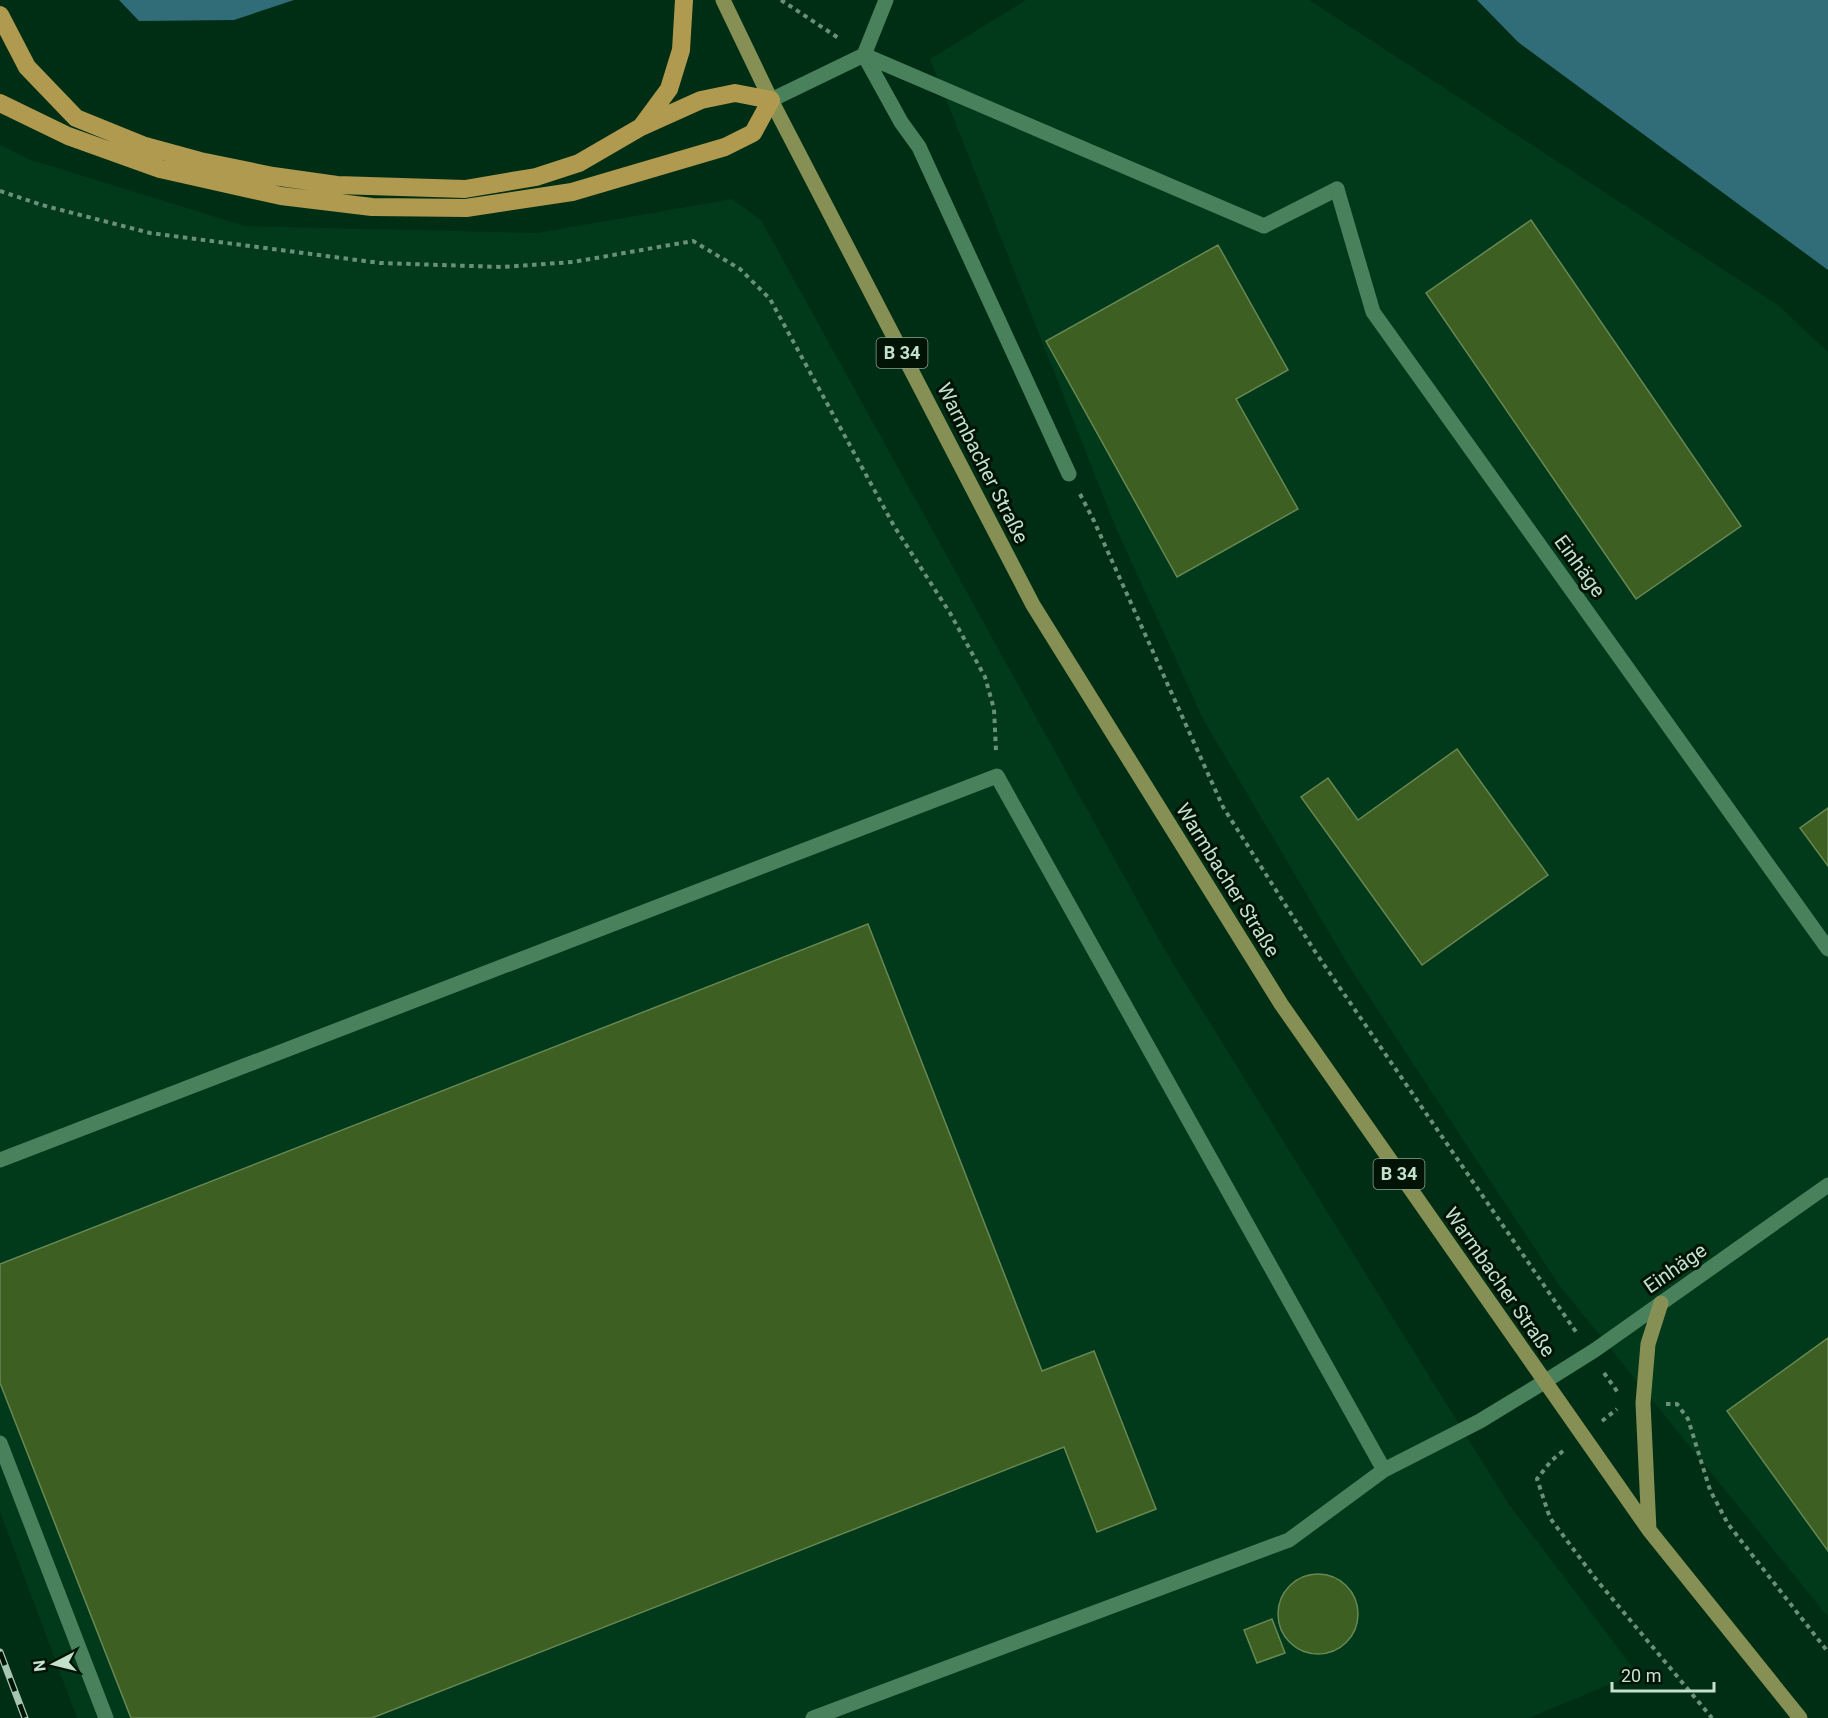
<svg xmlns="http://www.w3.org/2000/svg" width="1828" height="1718" viewBox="0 0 1828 1718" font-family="Roboto,sans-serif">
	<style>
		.built { fill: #01391b }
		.water { fill: #306d79 }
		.building { fill: #3d5f22; stroke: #688853; stroke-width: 1.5 }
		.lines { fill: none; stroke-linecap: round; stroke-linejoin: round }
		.path { stroke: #6b9079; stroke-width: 4; stroke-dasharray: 4.5 4.5; stroke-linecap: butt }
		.service { stroke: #48815b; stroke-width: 15 }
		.minor { stroke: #48815b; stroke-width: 15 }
		.primary { stroke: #869054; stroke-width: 15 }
		.motorway { stroke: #b09a4f; stroke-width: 18 }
		.rail-casing { stroke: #a7c6b1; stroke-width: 7 }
		.rail { stroke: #001305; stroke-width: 4.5; stroke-dasharray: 14; stroke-linecap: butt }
		.labels { text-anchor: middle; stroke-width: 6; stroke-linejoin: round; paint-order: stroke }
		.shield { fill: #001305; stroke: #89a390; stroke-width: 1.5 }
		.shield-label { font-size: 18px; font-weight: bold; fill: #c4e1cc }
		.street-label { font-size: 20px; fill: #c4e1cc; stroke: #001305 }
	</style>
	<rect width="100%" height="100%" fill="#002e14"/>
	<path class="built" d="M1026 0H1309L1778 305 1828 352V1617L1559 1285 1350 968 1203 719 1116 528 930 59Z
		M0 145 28 159 245 226 537 233 732 199 761 220 1166 952 1508 1503 1637 1673 1529 1718H77L0 1512Z"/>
	<path class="water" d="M119 0H294L234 20 139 21Z
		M1477 0H1828V270L1518 42Z"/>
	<path class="building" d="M1531 220 1741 526 1636 599 1426 293Z
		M1218 245 1288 370 1236 399 1298 509 1177 577 1046 341Z
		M1457 749 1548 875 1422 965 1301 797 1328 778 1358 820Z
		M1828 808V866L1800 828Z
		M868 924 1042 1371 1094 1351 1156 1509 1097 1532 1064 1447 372 1718H131L0 1383V1264Z
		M1828 1338V1551L1727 1411Z
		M1278 1614a40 40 0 1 1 80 0a40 40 0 1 1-80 0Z
		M1272 1619 1285 1653 1257 1663 1244 1630Z"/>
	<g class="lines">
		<path class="path" d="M781 0 840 39
			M0 191 42 205 150 233 380 263 502 267 573 262 693 241 740 269 770 299 894 526 950 613 985 677 994 709 996 751
			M1080 494 1094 521 1223 807 1316 953 1576 1332
			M1604 1373 1619 1394
			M1666 1404H1677L1688 1419 1710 1490 1728 1524 1828 1652
			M1602 1421 1617 1409
			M1563 1451 1551 1461 1537 1479 1550 1518 1595 1578 1712 1718"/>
		<path class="service" d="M864 55 1264 226 1337 189
			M864 55 901 122 919 147 1069 474
			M771 100 864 55 886 0
			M0 1160 997 776 1384 1470
			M0 1443 106 1718
			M813 1718 1289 1540 1384 1470 1480 1421 1544 1382"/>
		<path class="minor" d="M1337 189 1373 312 1828 949
			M1544 1382 1595 1350 1828 1185"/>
		<path class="primary" d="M723 0 771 100 1033 605 1281 1004 1649 1530 1800 1718
			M1649 1530 1643 1403 1648 1344 1661 1303"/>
		<path class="motorway" d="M0 15 27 67 76 118 145 146 200 161 273 176 337 185 465 189 536 177 579 163 641 127 669 89 681 50 684 0
			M0 103 68 136 160 169 281 196 372 207 466 208 572 192 725 147 753 133 771 100 735 93 701 100 641 127"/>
		<g class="rail-casing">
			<path id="rail" d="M0 1652 25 1718"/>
		</g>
		<use href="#rail" class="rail"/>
	</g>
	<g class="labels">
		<g class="shield">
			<rect x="876.5" y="338" width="51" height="30" rx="4.5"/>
			<rect x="1373.5" y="1159" width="51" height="30" rx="4.5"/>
		</g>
		<g class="shield-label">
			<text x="902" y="359">B 34</text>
			<text x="1399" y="1180">B 34</text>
		</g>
		<g class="street-label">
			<text transform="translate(983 463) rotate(63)" y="7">Warmbacher Straße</text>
			<text transform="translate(1580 566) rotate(54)" y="7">Einhäge</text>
			<text transform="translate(1228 880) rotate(58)" y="7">Warmbacher Straße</text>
			<text transform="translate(1675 1268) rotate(-35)" y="7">Einhäge</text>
			<text transform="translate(1500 1282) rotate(55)" y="7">Warmbacher Straße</text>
		</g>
	</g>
	<g transform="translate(54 1664) rotate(263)" stroke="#001305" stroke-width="4.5" paint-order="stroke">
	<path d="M0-4.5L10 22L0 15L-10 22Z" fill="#c4e1cc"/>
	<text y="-9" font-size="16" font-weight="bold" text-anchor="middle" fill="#c4e1cc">N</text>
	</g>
	<path d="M1612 1682v9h102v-9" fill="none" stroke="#c4e1cc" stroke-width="3"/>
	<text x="1621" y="1682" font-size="18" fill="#c4e1cc" stroke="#001305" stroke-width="4.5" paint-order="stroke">20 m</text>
</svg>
